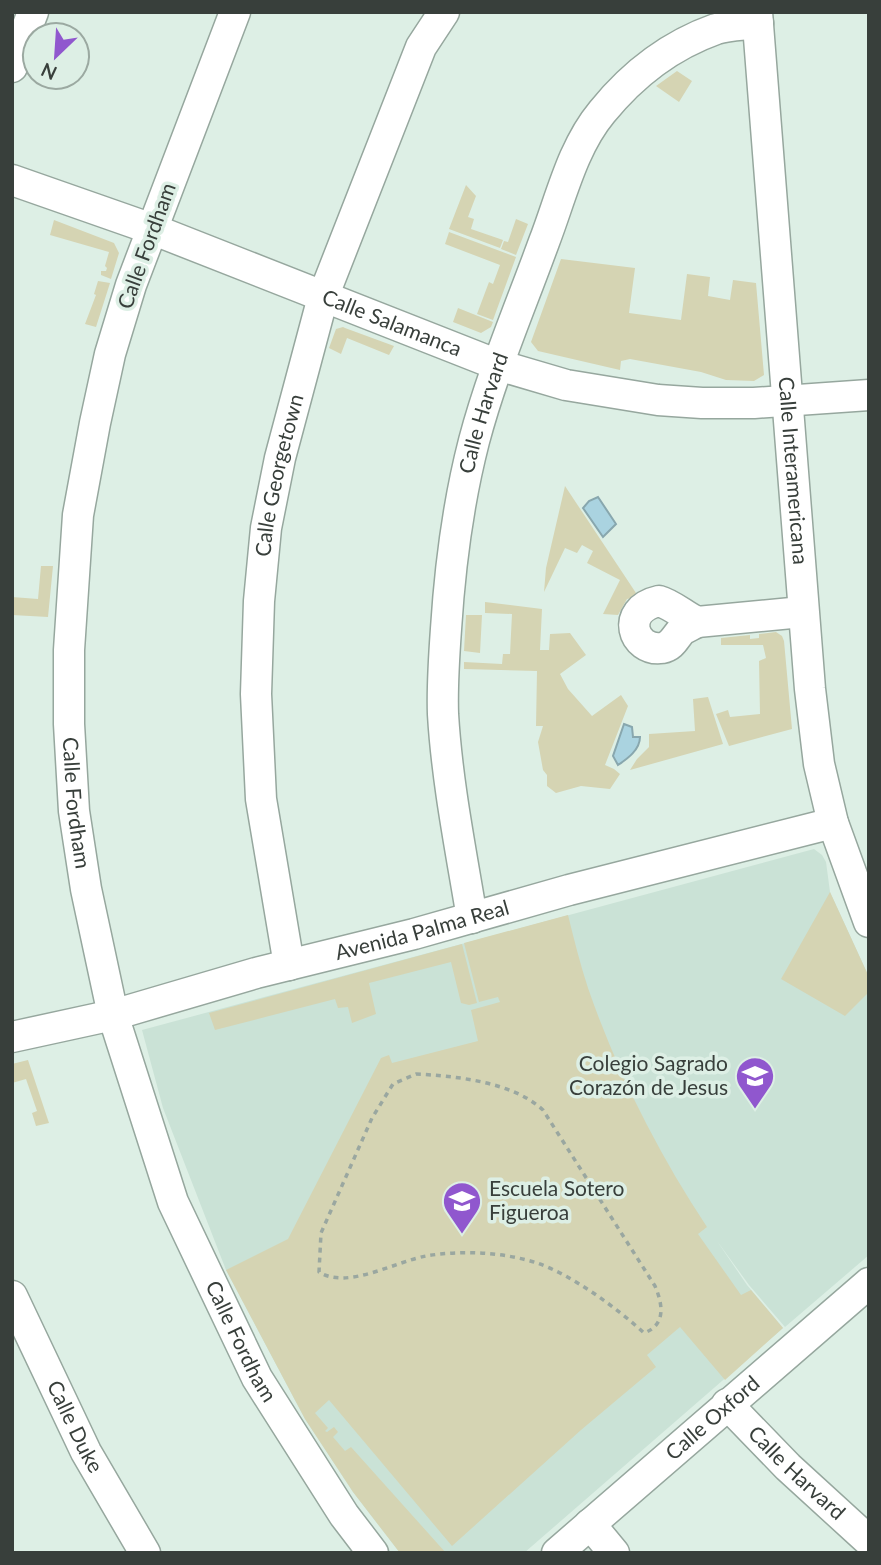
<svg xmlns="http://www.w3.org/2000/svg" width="881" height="1565" viewBox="0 0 881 1565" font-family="Lato,sans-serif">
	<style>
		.built { fill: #cae2d6 }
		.green { fill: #d5d4b3 }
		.water { fill: #aad3e0; stroke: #88a7ae; stroke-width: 2 }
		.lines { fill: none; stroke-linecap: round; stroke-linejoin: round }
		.minor-casing { stroke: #96a79e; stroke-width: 33 }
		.path { stroke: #9aa7a0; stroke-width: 3.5; stroke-dasharray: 5 5; stroke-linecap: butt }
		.minor { stroke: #fff; stroke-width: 30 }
		.labels { text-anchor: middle; stroke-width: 7; stroke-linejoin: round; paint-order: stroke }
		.street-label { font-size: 21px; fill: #383f3b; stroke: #ddefe5 }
		.poi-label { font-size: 21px; fill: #383f3b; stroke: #ddefe5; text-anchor: end }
	</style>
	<rect width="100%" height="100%" fill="#ddefe5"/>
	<path class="built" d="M814 849 822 855 826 862 830 892 869 977V1255L785 1327 749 1285 717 1241 747 1285 783 1328 524 1553H400L353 1492 305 1419 226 1270 163 1108 142 1030Z"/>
	<path class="green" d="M677 71 692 81 679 102 656 86Z
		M466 185 476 196 468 217 474 219 471 229 503 240 500 248 449 229Z
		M516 219 528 224 516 255 501 249 504 241 508 242Z
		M54 220 114 243 119 253 111 279 101 275V271H106L107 268 105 266 109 252 50 235Z
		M449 232 516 257 493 320 477 314 489 282 493 284 500 265 445 244Z
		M561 259 635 268 629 313 681 320 687 274 710 277 708 296 730 300 733 280 756 283 764 375 754 381 726 380 701 372 630 359 621 361 620 370 538 351 531 342Z
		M98 281 110 283 96 327 85 324 96 295 94 294Z
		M458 308 493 322 491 327 481 333 453 322Z
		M343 327 345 328 394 346 389 355 347 338 341 354 329 348 336 329Z
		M565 486 636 593 632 598 627 599 618 615 603 614 620 580 587 563 593 551 582 545 577 553 565 548 544 592 546 568Z
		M41 566H53L48 617 12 615V597L38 599Z
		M485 602 542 609 540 650H549L550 634 570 633 586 655 560 674 568 689 592 716 621 695 628 706 605 765 614 769 620 774 610 789 581 786 556 793 547 786V775L543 770 538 742 543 726H536L537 671 464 669V662L502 664 503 654H510L512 614 485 613Z
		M466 615H482L480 653 464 651Z
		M776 632 782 636 784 641 792 729 729 746 716 714 728 710 730 717 760 714 759 661 766 658 763 645H721V638L750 635V639L759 638V634Z
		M708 697 723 744 630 770 637 759 649 747V734L695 731 693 699Z
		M830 892 869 977V992L845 1016 781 979Z
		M568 915C574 939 580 964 588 988 617 1072 658 1153 707 1227L698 1234 741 1295 751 1290 783 1328 725 1380 680 1327 647 1355 656 1367 581 1430 452 1546 329 1400 315 1413 328 1428 325 1431 327 1432 334 1427 338 1432 333 1437 345 1451 351 1447 446 1553H400L353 1492 305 1419 226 1270 288 1239 381 1058 389 1055 392 1063 478 1041 471 1010 500 1002 498 997 479 1002 464 943Z
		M462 944 477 1003 469 1005 461 1003 451 962 369 983 376 1014 352 1023 348 1007 338 1008 335 999 215 1030 209 1013Z
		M28 1060 49 1123 36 1126 32 1113 37 1111 26 1079 12 1083V1064Z"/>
	<path class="water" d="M598 497 616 524 603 537 583 508 589 501Z
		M624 724 632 727 633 737H640C640 750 627 759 618 765L613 756Z"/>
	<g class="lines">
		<g class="minor-casing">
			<g id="minor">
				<path id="s1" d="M235 12 131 285 110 354 95 423 78 515 69 650V724L74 811 86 889 113 1015 173 1202 257 1378 344 1515 373 1553"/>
				<path id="s2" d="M757 12 810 689 819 764 833 823 869 922"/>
				<path d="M12 67 33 12"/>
				<path id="s3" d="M12 180 152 229 498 365 566 385 658 400 702 403H754L869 395"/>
				<path d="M659 601C673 605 684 616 697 622 692 625 687 627 682 630 675 637 673 646 662 648 633 652 619 610 659 601Z"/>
				<path d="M697 622 802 612"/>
				<path id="s4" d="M472 918C461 851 447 782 443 714 442 686 444 657 446 629 450 566 458 503 474 441 492 373 520 308 544 242 561 198 572 148 602 112 632 75 671 45 716 29 729 25 745 25 758 23"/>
				<path id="s5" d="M289 965 261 799 256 694 259 601 266 528 280 458 323 297 421 47 444 12"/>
				<path id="s6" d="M12 1037 113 1015 256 973 414 934 569 890 833 823"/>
				<path id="s7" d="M12 1296 86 1452 145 1553"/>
				<path id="s8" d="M727 1404 788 1467 869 1541"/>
				<path d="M590 1524 614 1553"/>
				<path id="s9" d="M557 1553 869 1283"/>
			</g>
		</g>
		<path class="path" d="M416 1074C456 1076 513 1082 543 1110L655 1286C663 1305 666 1325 644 1333 617 1308 572 1275 537 1263 503 1252 461 1250 426 1256 394 1262 347 1290 319 1272L321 1233 372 1118 393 1084Z"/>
		<use href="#minor" class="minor"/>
	</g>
	<defs>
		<g id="school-pin" transform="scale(2.0125)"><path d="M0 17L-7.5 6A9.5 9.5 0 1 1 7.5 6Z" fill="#9057ce" stroke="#ddefe5"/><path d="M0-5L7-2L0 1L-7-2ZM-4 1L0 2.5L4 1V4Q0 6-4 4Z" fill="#fff"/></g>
	</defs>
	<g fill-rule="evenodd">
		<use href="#school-pin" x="755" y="1076"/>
		<use href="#school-pin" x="462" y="1201"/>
	</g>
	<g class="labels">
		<g class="street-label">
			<text transform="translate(147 246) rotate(-70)" y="7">Calle Fordham</text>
			<text dy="7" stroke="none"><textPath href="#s3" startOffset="406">Calle Salamanca</textPath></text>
			<text dy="7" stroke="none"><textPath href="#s4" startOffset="511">Calle Harvard</textPath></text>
			<text dy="7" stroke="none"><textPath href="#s2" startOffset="460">Calle Interamericana</textPath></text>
			<text dy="7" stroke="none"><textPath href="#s5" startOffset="494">Calle Georgetown</textPath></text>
			<text dy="7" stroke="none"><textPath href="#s1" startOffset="817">Calle Fordham</textPath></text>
			<text dy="7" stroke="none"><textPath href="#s6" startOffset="424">Avenida Palma Real</textPath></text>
			<text dy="7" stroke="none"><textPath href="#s1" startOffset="1384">Calle Fordham</textPath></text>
			<text dy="7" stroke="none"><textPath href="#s9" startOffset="206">Calle Oxford</textPath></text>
			<text dy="7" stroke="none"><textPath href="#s7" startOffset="145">Calle Duke</textPath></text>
			<text dy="7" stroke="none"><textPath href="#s8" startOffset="98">Calle Harvard</textPath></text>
		</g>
		<g class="poi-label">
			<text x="728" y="1071">Colegio Sagrado<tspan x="728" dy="24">Corazón de Jesus</tspan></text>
			<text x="489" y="1196" text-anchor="start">Escuela Sotero<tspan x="489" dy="24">Figueroa</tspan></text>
		</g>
	</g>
	<rect width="881" height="1565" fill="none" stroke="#383f3b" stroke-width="28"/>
	<g transform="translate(56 56) rotate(205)"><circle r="33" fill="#ddefe5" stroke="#9ba9a1" stroke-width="2"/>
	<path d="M0-5L12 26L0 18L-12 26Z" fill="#9057ce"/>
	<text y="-10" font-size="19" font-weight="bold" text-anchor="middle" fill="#383f3b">N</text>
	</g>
</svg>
